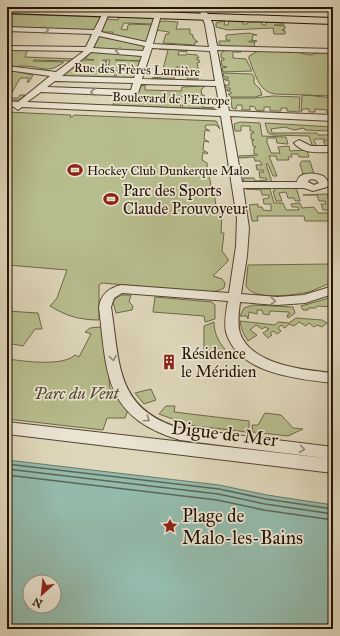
<svg xmlns="http://www.w3.org/2000/svg" width="340" height="636" viewBox="0 0 340 636" font-family="'IM FELL Great Primer',serif">
	<style>
		.green { fill: #b7bc8c; stroke: #6e6747 }
		.water { fill: #94baab; stroke: #687767; fill-rule: evenodd }
		.lines { fill: none; stroke-linecap: round; stroke-linejoin: round }
		.shore { stroke: #5c6656; stroke-width: 1.5 }
		.minor-casing { stroke: #534330; stroke-width: 2 }
		.major-casing { stroke: #251202; stroke-width: 2 }
		.minor { fill: #eae4d2; fill-rule: evenodd }
		.major { fill: #ded6ba; fill-rule: evenodd }
		.oneway { stroke: #918674 }
		.labels { text-anchor: middle; stroke-width: 3.5; stroke-linejoin: round; paint-order: stroke }
		.far-street-label { font-size: 13px; fill: #251202; stroke: #eae4d2 }
		.far-poi-label { font-size: 13px; fill: #251202; stroke: #eae4d2; text-anchor: start }
		.poi-label { font-size: 16px; fill: #251202; stroke: #eae4d2; text-anchor: start }
		.park-label { font-size: 16px; font-style: italic; fill: #51452b; stroke: #eae4d2 }
		.near-street-label { font-size: 19px; fill: #251202; stroke: #eae4d2 }
		.near-poi-label { font-size: 19px; fill: #251202; stroke: #eae4d2; text-anchor: start }
	</style>
	<rect width="100%" height="100%" fill="#ded6ba"/>
	<filter id="stains"><feTurbulence type="fractalNoise" baseFrequency=".005" numOctaves="4"/><feColorMatrix values="0 0 0 0 .2 0 0 0 0 .09 0 0 0 0 .02 0 0 0 .5 -.17"/></filter>
	<radialGradient id="worn" r=".72"><stop offset=".6" stop-color="#630" stop-opacity="0"/><stop offset="1" stop-color="#630" stop-opacity=".3"/></radialGradient>
	<path class="green" d="M7 14 99 17H101L95 29 93 30 7 27Z
		M119 17 154 18 152 24 124 23 121 29 127 30 128 25 131 24 152 25 147 42 112 35 113 32H101L106 19 118 20Z
		M164 21 178 22 176 29H190V34L193 35V38L198 42H195V45L163 43 166 34H169V32L156 30 158 22Z
		M223 21H225L224 25H228L229 21 243 22V24H247L248 22H262V25H266V22L283 23 284 25H274L285 26V29L282 30 285 31V34H274L273 28 228 30 216 27V23Z
		M249 33 257 35H253L252 40 257 41H249V42H255L254 47 223 46 219 44V41H230V40H226V35Z
		M99 36 146 46 144 52 95 49 94 48Z
		M7 49H28L25 57 76 59 72 61 34 60 33 61 64 62C47 75 42 66 23 66 17 66 13 67 7 66Z
		M159 49 187 50V52L179 51 178 55H186V54L197 55 199 58H197V60H199L200 62 197 63 200 76H198V79H187L189 69H183V67H176L174 79 152 78 161 77 168 50Z
		M226 50 241 51V52H233V58L246 59 252 71 223 72 222 68 227 67 222 66 221 60H224V58H221V53Z
		M258 51 299 52 304 54 312 55 315 53H333V96L275 94C258 92 255 72 249 59V56Z
		M91 52 143 56 141 61 115 60 141 61 135 79H115L118 71 107 70 110 60H103V61H107L105 65H107L102 67 103 70 94 71 116 72 113 79 62 77V75L83 60H94L85 59Z
		M7 69 33 75 29 82H27L29 78H20L9 98H18L20 95H25L19 100H7V75L10 73 7 72Z
		M223 73 252 74 254 77V83L260 89 262 95 255 97H231L228 94H231V92L226 90H230V88H226L225 85H229V81L225 80 224 79H228V77H224Z
		M145 85V90L181 91 182 87 205 86 201 90 202 95H204L205 97 204 100 206 103H203V107L214 108H182L184 96H182L180 108 113 105 114 101H127L129 97H136L141 86Z
		M306 95 333 98V113H327V110L315 109V112H309V109H303L301 112 302 96Z
		M273 96 300 97 299 112 287 111V108H281V111H270V107H264V111L256 110 255 107 250 106V110H242V105H237L236 109 232 108 231 98H254Z
		M7 112 71 115 70 117H72L74 115 216 121 220 129 216 125H206L205 128 210 131 205 130 204 139 209 142 204 141 203 150 208 153 206 154 203 152 202 160 207 163C207 175 212 181 211 192H214L216 206 222 215 221 233H224L222 251 228 259V261L213 276 222 279 225 283 224 288 217 291 207 292 102 283 99 285V320C80 320 66 316 50 306L57 298 67 270 7 265Z
		M240 122 260 123 262 136 286 137 288 144 277 143 276 138H267V142L271 153H280L278 147 289 146 290 151 307 150 309 157H299L298 154H291L292 157H288L289 160H277L276 156H269L277 176H273L268 164H266L272 182H244L243 178H254L255 181 267 180 266 178H260L259 172H264L263 170H257L256 165H262L260 161H255L254 157 239 158V156L258 155 257 154H254V148L256 147 253 146 252 140H254L251 139V133H254L253 131H250V126H241V131H235L234 124Z
		M265 123 333 127V130L328 129V131L305 130 304 128 294 130 285 127 271 129 272 133H317L318 135H330L331 138H333V146H326L323 141H326L325 139H315L314 141 317 146 312 145 309 136 273 135 268 133Z
		M302 161H310L314 174H303L300 164Z
		M274 187 293 188 297 190 300 201H295L294 198H288L286 192 279 193 282 201H276L273 191H275Z
		M246 189H270L274 203H283L286 210H299L298 207H292L291 204 300 203 302 208 314 207 318 213H330L329 210H323L321 204H326L325 201H319L317 195H303L327 194 330 204H332L333 206V221H305L304 216H257L258 221H252L249 205 258 204V207H262L263 210 271 211V204H264L263 199 269 198V195H262L261 190Z
		M333 264V282C325 285 317 289 309 292 295 295 253 301 246 286L248 265Z
		M122 295H131L129 302 133 306 132 310 116 313 113 302 116 298Z
		M155 297 212 302 215 305V319L205 322 204 316 153 312Z
		M333 297V307L317 306 316 308H308V310H303L301 306Z
		M253 305 293 307 295 313 288 318 287 315H289V312L270 311 269 315 263 314 262 310H257V314L249 312 248 319 247 316H240L244 308Z
		M7 311 38 313 42 329H35L23 346 7 343Z
		M296 318 322 320 327 323 322 327 317 325 314 327 309 323 306 326 299 322 294 326 289 324 285 328 281 325 278 328 281 331 277 334 273 331 270 333 272 335 268 338 263 333 269 329 265 327 262 329 256 325 250 330 257 335 248 341C244 335 241 329 240 321L275 325 278 322 289 323Z
		M214 322C214 335 220 345 229 353L204 350V326Z
		M100 327 104 334 110 388 128 410 125 418H107L103 430 7 419V359C24 361 62 367 75 355L79 357 91 334 85 332 90 328Z
		M204 352 246 357V359H210L209 355 204 354Z
		M151 389 156 400 144 404 135 393Z
		M166 406H175L174 412 249 421V430L246 432 189 425 159 414Z
		M265 413 281 415 293 428 303 429 288 436 253 432 252 425H258Z"/>
	<path class="water" d="M7 460 219 485 267 495 333 505V629H7ZM30 582H54V606H30Z"/>
	<g class="lines">
		<path class="shore" d="M7 464 219 489 266 499 333 509
			M7 469 218 494 265 504 333 514
			M7 475 217 500 264 510 333 520"/>
		<g class="minor-casing">
			<path id="minor" d="M198 7H204L213 24 217 46 333 49V53L217 50 229 111 333 115V121L230 116 242 182H297C298 172 315 172 323 176 325 177 327 180 329 183L327 187 313 191 304 188H243L249 228 247 256 241 294 277 297 304 295 333 286V294L305 303 277 305 240 302C239 312 237 323 240 333 251 365 305 370 333 373V383C298 379 238 374 226 332 224 322 226 311 228 301L122 293 114 298 111 307C120 363 115 409 180 428L333 447V459L180 440C104 417 107 375 99 307 101 294 109 288 121 285L229 293 236 246 237 219 221 116 22 107 18 110 14 107H7V101L18 102 50 76 7 70V66L56 72 84 51 7 50V46L86 47 92 34 7 31V27L94 30 103 13 106 11 109 13 101 32 146 42 155 15 158 13 161 15 153 44 209 47 205 24ZM99 36 145 46 143 51 93 48ZM152 48 210 51 215 81 142 79ZM91 52 142 56 134 78 62 76ZM55 81 133 83 131 90 47 87ZM141 84 216 86 220 110 27 102 41 92 134 96 138 93ZM312 179 316 180 319 183 314 185 308 182 309 180Z
				M299 140 311 146H333V152C320 152 304 155 294 143Z
				M7 422 333 459V473L7 434Z"/>
		</g>
		<g class="major-casing">
			<path id="major" d="M7 7 333 18V24L7 13Z"/>
		</g>
		<use href="#minor" class="minor"/>
		<use href="#major" class="major"/>
	</g>
	<defs><path id="oneway-chevron" d="M-2-3.5L2.5 0L-2 3.5" fill="none" stroke-width="1.6" stroke-linecap="round" stroke-linejoin="round"/></defs>
	<g class="oneway">
		<use href="#oneway-chevron" transform="translate(46 30) rotate(2)"/>
		<use href="#oneway-chevron" transform="translate(118 51) rotate(-176)"/>
		<use href="#oneway-chevron" transform="translate(93 92) rotate(-178)"/>
		<use href="#oneway-chevron" transform="translate(273 301) rotate(3)"/>
		<use href="#oneway-chevron" transform="translate(113 358) rotate(82)"/>
		<use href="#oneway-chevron" transform="translate(147 419) rotate(34)"/>
		<use href="#oneway-chevron" transform="translate(302 449) rotate(7)"/>
	</g>
	<defs>
		<g id="stadium-bare" transform="scale(1.2)"><path d="M0-5a6.5 5 0 1 0 0 10a6.5 5 0 1 0 0-10ZM-3.5-1.8h7v3.6h-7Z" fill="#8f2418" stroke="#eae4d2" stroke-width="2.5" paint-order="stroke"/></g>
		<g id="building-bare" transform="scale(1.2)"><path d="M-4-6H4V6H1V3H-1V6H-4ZM-2.5-4.3h1.7v1.8h-1.7ZM.8-4.3h1.7v1.8H.8ZM-2.5-1h1.7V.8h-1.7ZM.8-1h1.7V.8H.8Z" fill="#8f2418" stroke="#eae4d2" stroke-width="2.5" paint-order="stroke"/></g>
		<g id="sight-bare" transform="scale(1.2)"><path d="M0-6L1.8-2.2L6-1.7L2.9 1.2L3.7 5.4L0 3.3L-3.7 5.4L-2.9 1.2L-6-1.7L-1.8-2.2Z" fill="#8f2418" stroke="#eae4d2" stroke-width="2.5" paint-order="stroke"/></g>
	</defs>
	<g fill-rule="evenodd">
		<use href="#stadium-bare" x="75" y="170"/>
		<use href="#stadium-bare" x="111" y="199"/>
		<use href="#building-bare" x="169" y="362"/>
		<use href="#sight-bare" x="170" y="526"/>
	</g>
	<g class="labels">
		<g class="far-street-label">
			<text transform="translate(137 69) rotate(2)" y="5">Rue des Frères Lumière</text>
			<text transform="translate(171 98) rotate(2)" y="5">Boulevard de l'Europe</text>
		</g>
		<g class="far-poi-label">
			<text x="87" y="175">Hockey Club Dunkerque Malo</text>
		</g>
		<g class="poi-label">
			<text x="123" y="196">Parc des Sports<tspan x="123" dy="18">Claude Prouvoyeur</tspan></text>
			<text x="181" y="359">Résidence<tspan x="181" dy="18">le Méridien</tspan></text>
		</g>
		<g class="park-label">
			<text x="76" y="399">Parc du Vent</text>
		</g>
		<g class="near-street-label">
			<text transform="translate(225 433) rotate(7)" y="7">Digue de Mer</text>
		</g>
		<g class="near-poi-label">
			<text x="182" y="522">Plage de<tspan x="182" dy="22">Malo-les-Bains</tspan></text>
		</g>
	</g>
	<rect width="340" height="636" fill="none" stroke="#ded6ba" stroke-width="24"/>
	<rect x="8" y="8" width="324" height="620" fill="none" stroke="#251202" stroke-width="2"/>
	<rect x="12" y="12" width="316" height="612" fill="none" stroke="#251202"/>
	<g transform="translate(42 594) rotate(207)"><circle r="19" fill="#eae4d2" stroke="#9b907f"/>
	<path d="M0-3L7 15L0 10L-7 15Z" fill="#8f2418"/>
	<text y="-6" font-size="11" font-weight="bold" text-anchor="middle" fill="#251202">N</text>
	</g>
	<rect width="100%" height="100%" filter="url(#stains)"/>
	<rect width="100%" height="100%" fill="url(#worn)"/>
</svg>
